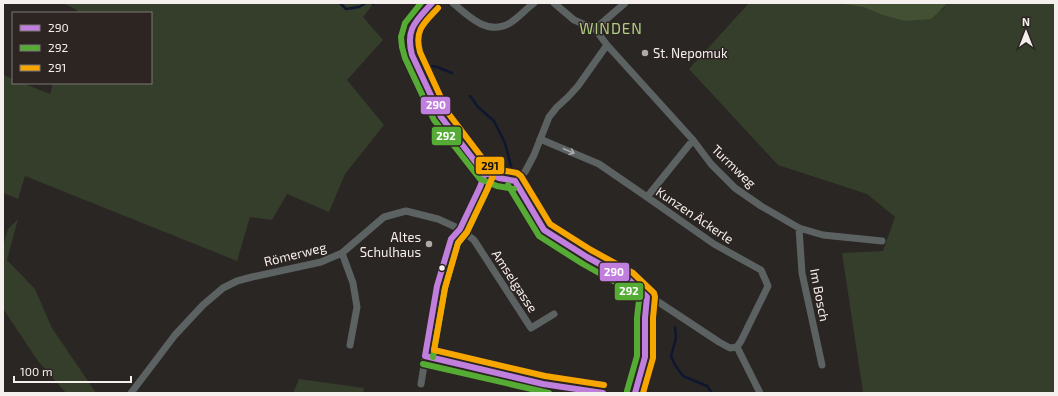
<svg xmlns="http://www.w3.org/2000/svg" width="1058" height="396" viewBox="0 0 1058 396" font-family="'Exo 2',sans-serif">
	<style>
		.green { fill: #353e2a }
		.forest { fill: #435034 }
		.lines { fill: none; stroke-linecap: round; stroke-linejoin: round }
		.stream { stroke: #0e172e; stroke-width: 2.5 }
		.minor { stroke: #5c6162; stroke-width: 7 }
		.bus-1-casing { stroke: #2c2522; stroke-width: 9 }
		.bus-2-casing { stroke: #2c2522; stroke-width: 9 }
		.bus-3-casing { stroke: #2c2522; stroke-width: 9 }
		.bus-1 { stroke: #c07fdc; stroke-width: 6 }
		.bus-2 { stroke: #55ac35; stroke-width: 6 }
		.bus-3 { stroke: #f7a600; stroke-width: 6 }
		.oneway { stroke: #a8a8a8 }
		.poi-dot { fill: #aea9a7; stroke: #2c2522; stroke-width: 1.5 }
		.bus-dot { fill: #f5f0ee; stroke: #2c2522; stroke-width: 1.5 }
		.labels { text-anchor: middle; stroke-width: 3; stroke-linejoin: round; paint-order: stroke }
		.poi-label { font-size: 13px; fill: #f5f0ee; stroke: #2c2522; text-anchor: start }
		.street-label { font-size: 13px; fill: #f5f0ee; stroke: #2c2522 }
		.quarter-label { font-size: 15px; letter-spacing: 1px; fill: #b0cd86; stroke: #2c2522 }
		.line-badge { stroke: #2c2522; stroke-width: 1.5 }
		.badge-label { font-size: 11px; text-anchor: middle; font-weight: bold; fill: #fff }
		.pale-badge-label { font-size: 11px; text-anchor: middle; font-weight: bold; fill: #111 }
	</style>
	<rect width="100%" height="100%" fill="#2a2624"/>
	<path class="green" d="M63 3H374L363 17 383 40 347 80 384 125 345 174 329 212 287 194 272 220 250 217 237 261 25 176 18 199 3 193V75L13 79V83H22L50 94 53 83H151V13H76L77 10Z
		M749 3H834L863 7 880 14 942 10 948 3H1055V393H860L863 392 842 253 883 251 895 217 867 194 778 165 689 69Z
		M18 219 7 260 35 289 52 328 96 393H66L38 361 4 310 3 246 8 229Z
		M299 379 364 388 363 393H293Z"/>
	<path class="forest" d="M834 3H948L931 19 905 21 880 14 863 7Z"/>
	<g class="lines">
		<path class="stream" d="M340 3 346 9 359 7 366 3
			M371 3 373 4
			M400 38 410 63
			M431 66 437 67 452 73
			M470 96 478 107 494 121 505 143 512 170
			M675 327 676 338 671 356 675 365 683 376 707 386 712 393"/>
		<path class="minor" d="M432 3C416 21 403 29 412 55L441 117 477 164 485 173 499 178 515 181
			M453 3C469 17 488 36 510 23 518 18 526 9 534 3
			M554 3 574 20 595 29 607 45 693 140 711 164 735 188 761 206 799 228 823 235 882 241
			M595 29 625 3
			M540 139 599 164 647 197 714 244 761 270 768 286 741 341 737 347 730 348 719 342 657 301 647 297
			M515 181 539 223 544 230 587 257 629 280 647 297 645 318V357L635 393
			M515 181 525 172 534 155 549 117 557 107 568 97 578 86 607 45
			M647 197 693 140
			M799 228 802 273 822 365
			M342 253 353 283 357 307 350 345
			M737 347 760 393
			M425 356 543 384 603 393
			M421 384 437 286 451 239 460 229 480 187 485 173
			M131 393 175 335 203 305 223 288 237 281 252 277 321 262 342 253 384 217 406 211 438 219 460 229 474 240 531 328 554 314"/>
		<g class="bus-1-casing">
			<path id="bus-1" d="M432 3C416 21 405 29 412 55L441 117 477 164 485 173 499 178 515 181
				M515 181 544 230 587 257 629 280 647 297 645 318V357L635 393
				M425 356 437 286 451 239 460 229 480 187 485 173
				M425 356 543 384 603 393"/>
		</g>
		<g class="bus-2-casing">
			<path id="bus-2" d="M421 3 405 23 401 37 402 47 405 58 434 120 480 179 497 186 514 189
				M508 185 539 236 583 264 624 287 639 300 637 318V356L627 391
				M433 357 445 288 458 243 467 232 487 190 493 176
				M423 364 549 393"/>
		</g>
		<g class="bus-3-casing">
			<path id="bus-3" d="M438 8C424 23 414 30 420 52L448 113 483 159 490 166 501 170 517 173 521 176 550 224 591 250 633 273 654 293 655 297 653 318V358L643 393
				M493 176 487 190 467 232 458 243 445 288 434 350 545 376 604 385"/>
		</g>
		<use href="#bus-1" class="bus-1"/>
		<use href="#bus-2" class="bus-2"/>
		<use href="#bus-3" class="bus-3"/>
	</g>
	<defs><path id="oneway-shaft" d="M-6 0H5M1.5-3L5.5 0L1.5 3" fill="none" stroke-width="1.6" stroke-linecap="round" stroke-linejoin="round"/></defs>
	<use class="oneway" href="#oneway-shaft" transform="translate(569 151) rotate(23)"/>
	<g class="poi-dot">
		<circle cx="645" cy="53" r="4"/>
		<circle cx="429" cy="244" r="4"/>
	</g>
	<circle class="bus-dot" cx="442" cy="268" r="3.5"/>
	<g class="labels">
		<g class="poi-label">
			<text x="653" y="58">St. Nepomuk</text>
			<text x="421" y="242" text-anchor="end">Altes<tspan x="421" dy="15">Schulhaus</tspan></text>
		</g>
		<g class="street-label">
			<text transform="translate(734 166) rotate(44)" y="5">Turmweg</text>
			<text transform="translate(695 215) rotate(34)" y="5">Kunzen Äckerle</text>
			<text transform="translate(295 254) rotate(-14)" y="5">Römerweg</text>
			<text transform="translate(515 281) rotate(57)" y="5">Amselgasse</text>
			<text transform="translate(820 295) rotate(79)" y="5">Im Bosch</text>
		</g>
		<g class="quarter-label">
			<text x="611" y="34">WINDEN</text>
		</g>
	</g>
	<g class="line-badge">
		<rect x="420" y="96" width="31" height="19" rx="4" fill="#c07fdc"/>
		<rect x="431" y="126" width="31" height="20" rx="4" fill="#55ac35"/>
		<rect x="475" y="156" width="30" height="19" rx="4" fill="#f7a600"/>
		<rect x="599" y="262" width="31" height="20" rx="4" fill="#c07fdc"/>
		<rect x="614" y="282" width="30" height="19" rx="4" fill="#55ac35"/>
	</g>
	<g class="badge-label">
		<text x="436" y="109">290</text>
		<text x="446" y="140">292</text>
		<text x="614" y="276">290</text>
		<text x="629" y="295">292</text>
	</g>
	<g class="pale-badge-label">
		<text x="490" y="170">291</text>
	</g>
	<rect width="1058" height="396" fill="none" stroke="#f5f0ee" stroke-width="8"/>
	<rect x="12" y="12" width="140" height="72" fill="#2c2522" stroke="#7c7674"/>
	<rect x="20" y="25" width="20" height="6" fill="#c07fdc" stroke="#7c7674"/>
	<text x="48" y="32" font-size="12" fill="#f5f0ee">290</text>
	<rect x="20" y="45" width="20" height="6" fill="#55ac35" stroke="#7c7674"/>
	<text x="48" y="52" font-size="12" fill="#f5f0ee">292</text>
	<rect x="20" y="65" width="20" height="6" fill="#f7a600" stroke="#7c7674"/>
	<text x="48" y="72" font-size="12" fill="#f5f0ee">291</text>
	<g transform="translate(1026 32)" stroke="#2c2522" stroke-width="3" paint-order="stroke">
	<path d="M0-3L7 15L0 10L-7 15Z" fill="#f5f0ee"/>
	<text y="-6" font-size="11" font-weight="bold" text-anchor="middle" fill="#f5f0ee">N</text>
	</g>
	<path d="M14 376v6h117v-6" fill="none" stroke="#f5f0ee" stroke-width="2"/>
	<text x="20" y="376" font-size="12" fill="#f5f0ee" stroke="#2c2522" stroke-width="3" paint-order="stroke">100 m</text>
</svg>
